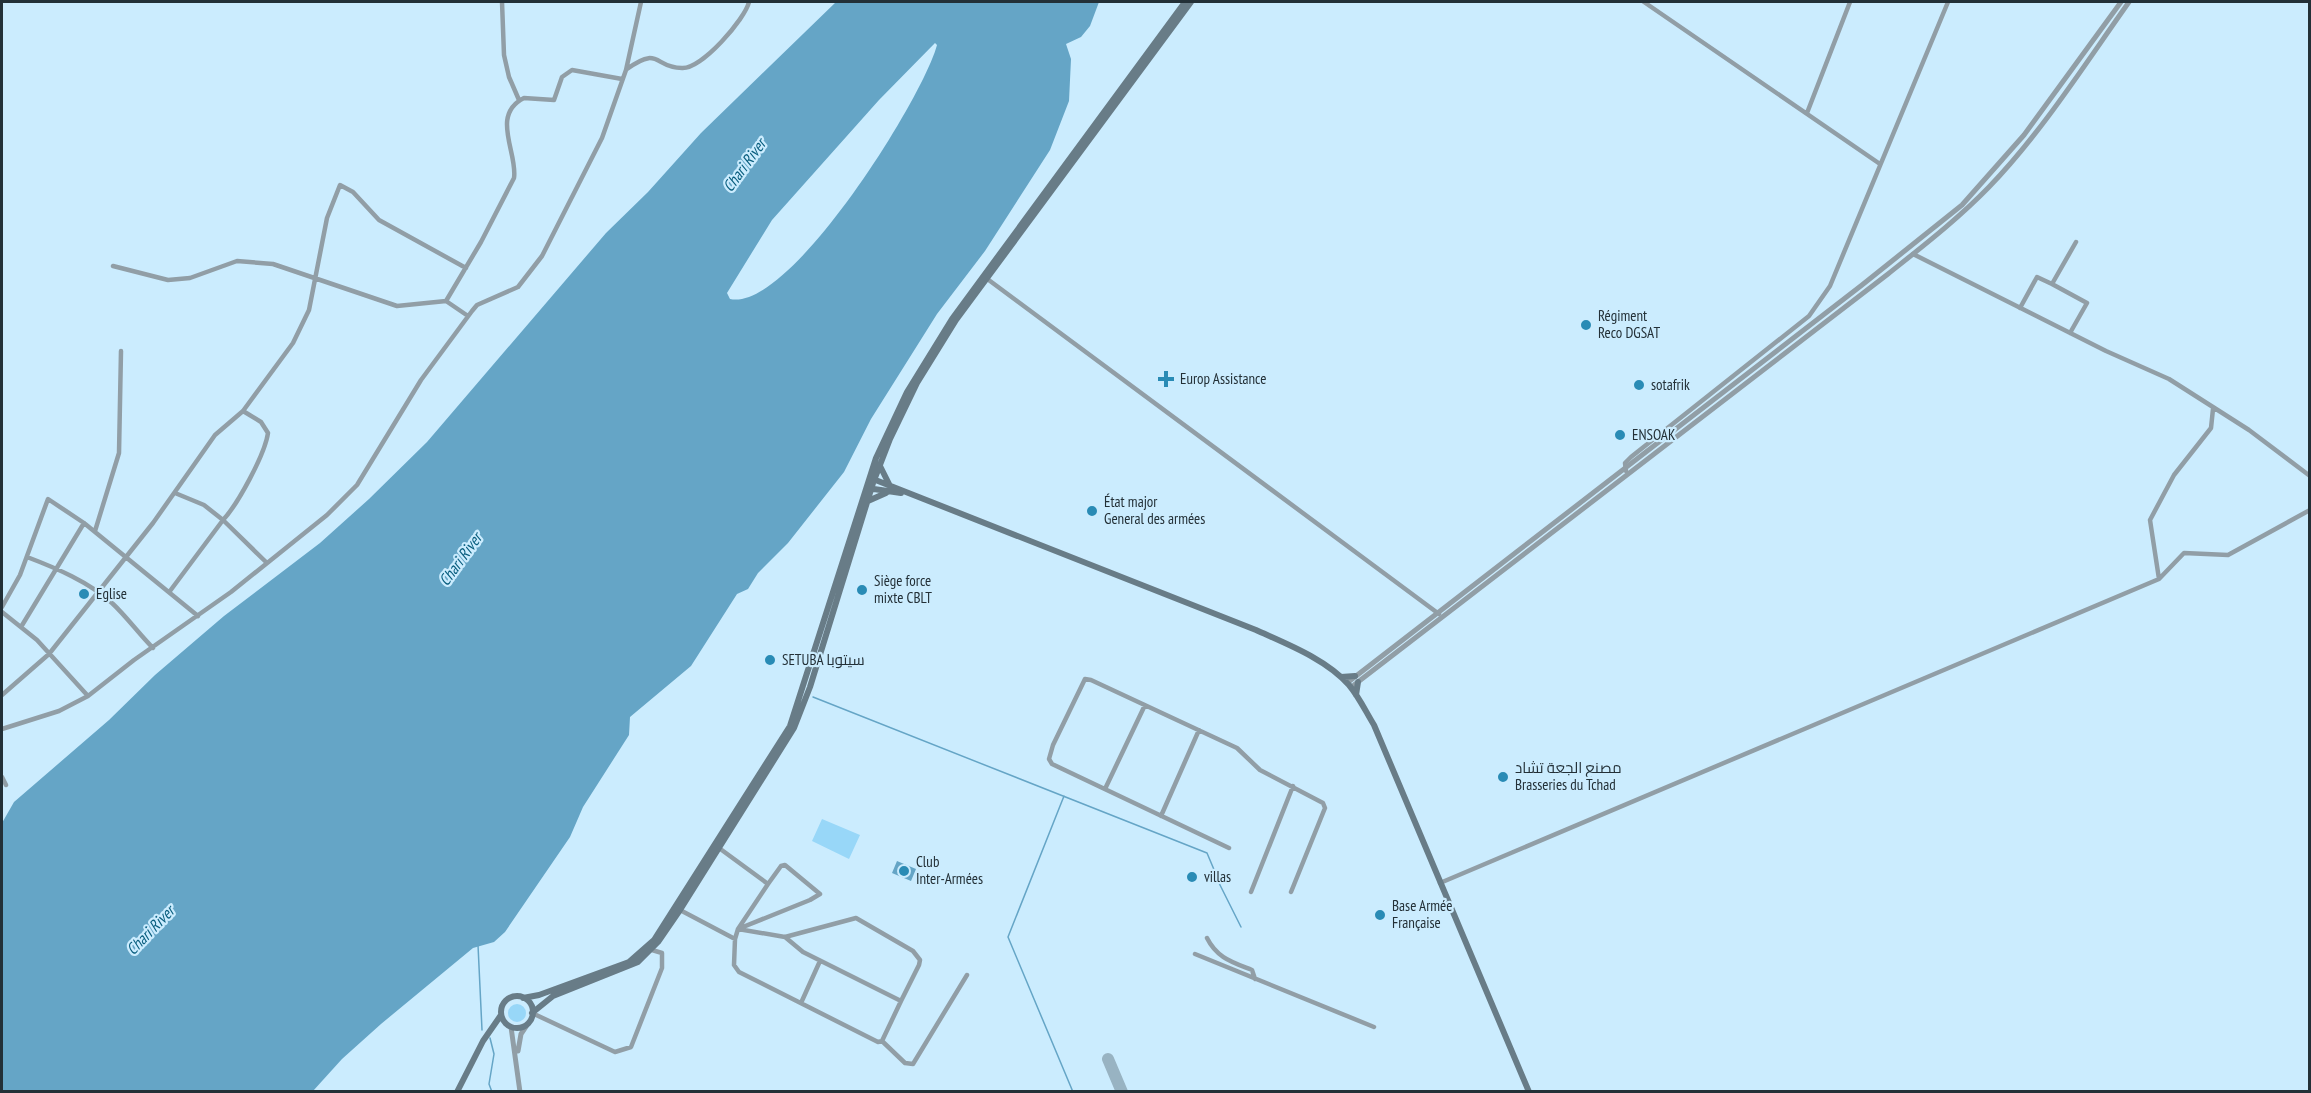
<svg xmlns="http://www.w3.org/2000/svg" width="2311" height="1093" viewBox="0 0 2311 1093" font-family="'PT Sans Narrow',Cairo,sans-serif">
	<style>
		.green { fill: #98d7f8 }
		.water { fill: #65a5c6; fill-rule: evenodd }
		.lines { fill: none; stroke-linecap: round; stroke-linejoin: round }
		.stream { stroke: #65a5c6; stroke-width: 1.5 }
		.taxiway { stroke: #98b3c2; stroke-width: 12 }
		.minor { stroke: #919ea6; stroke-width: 4.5 }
		.tertiary { stroke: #919ea6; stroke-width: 5 }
		.secondary { stroke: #687c87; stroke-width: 6 }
		.poi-dot { fill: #298bb5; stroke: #cbecfe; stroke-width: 2 }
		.labels { text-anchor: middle; stroke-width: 4.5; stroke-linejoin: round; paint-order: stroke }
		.poi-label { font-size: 15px; fill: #233037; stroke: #cbecfe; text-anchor: start }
		.water-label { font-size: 16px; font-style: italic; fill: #085d7e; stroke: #cbecfe }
	</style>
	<rect width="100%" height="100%" fill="#cbecfe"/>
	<path class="green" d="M822 819 860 835 849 859 812 841Z
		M508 1013a9 9 0 1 1 18 0a9 9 0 1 1-18 0Z"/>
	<path class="water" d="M836 2H1099L1090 26 1081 37 1066 44 1071 59 1069 101 1050 150 985 251 937 314 871 419 844 472 788 543 758 573 748 589 737 594 691 666 630 717 629 735 583 807 570 837 505 932 494 942 473 948 381 1024 342 1059 313 1091H2V823L14 802 109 720 155 675 224 616 320 543 369 499 427 442 606 233 648 192 701 133ZM935 43 937 45C923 98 790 312 730 299L727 293 772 220 879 100Z
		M897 861 916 869 911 881 892 873Z"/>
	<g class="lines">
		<path class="stream" d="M813 697 1207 853 1215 872
			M1064 796 1008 937 1073 1092
			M1219 883 1241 927
			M478 945 482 1030
			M490 1038 494 1054 489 1084 492 1092"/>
		<path class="taxiway" d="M1108 1059 1122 1092"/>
		<path class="minor" d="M502 2 504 55 509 77 519 100
			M1644 2 1880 164
			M627 69C660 45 654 68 682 68 702 69 745 19 749 2
			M1807 113 1850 2
			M1913 254 2106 351 2169 379 2249 430 2310 476
			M113 266 168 280 190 278 237 261 273 264 397 306 446 301 468 316
			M986 278 1439 614
			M2052 284 2087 303 2070 333
			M446 301 481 242 514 178C518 153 490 115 524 98L554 100 562 77 572 70 622 79
			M2020 308 2037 277 2052 284 2076 242
			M1626 471 1625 463 1631 457 1809 316 1830 286 1948 2
			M175 493 204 505 223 520C238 504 265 454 268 433L261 422 243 411
			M95 531 119 453 121 351
			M27 557C56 568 89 582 112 603 127 617 139 634 153 648
			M2159 579 2150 520 2174 475 2211 428 2213 409
			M170 591 223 520 267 563
			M2 607 20 575 48 499 84 523 198 616
			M2 612 37 640 88 696
			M21 627 84 523
			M2 695 49 654 153 523 215 435 243 411 293 343 309 310 327 218 340 185 353 192 379 220 466 268
			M2 729 59 711 88 696 134 660 231 592 327 515 357 485 421 380 472 311 477 305 518 287 542 256 602 138 626 70 641 2
			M2 777 6 785
			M1105 789 1145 705
			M1161 816 1199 730
			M719 848 768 884 738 929
			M1229 848 1052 764 1049 759 1053 745 1085 679 1091 680 1237 748 1260 770 1323 803 1325 808 1291 892
			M1440 883 2159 579 2184 553 2228 555 2310 510
			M1251 892 1293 786
			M680 910 735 939 738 929 785 937 856 918 913 951 920 960 919 965 901 1001 803 952 785 937
			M738 929 810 900 820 894 785 865 781 866 768 884
			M1207 938C1217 958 1232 962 1252 970L1255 979
			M735 939 734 965 739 972 878 1042 882 1041 901 1001
			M1195 954 1374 1027
			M801 1003 820 961
			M532 1013 615 1052 631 1047 662 968V953L652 950
			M882 1041 905 1063 913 1064 967 975"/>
		<path class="tertiary" d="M1347 683 1862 285 1962 205 2024 135 2121 2
			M1354 685 1888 274C1923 246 1958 219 1989 187 2042 132 2085 64 2129 2
			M511 1027 520 1092
			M518 1051 521 1034 527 1025"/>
		<path class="secondary" d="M880 466 890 486
			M873 479 1256 630C1287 644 1326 659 1349 685 1359 697 1366 712 1374 725L1529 1092
			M867 488 901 493
			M868 501 886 493
			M1341 677 1355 676
			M1356 695 1358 682
			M501 1012a16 16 0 1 1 32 0a16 16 0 1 1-32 0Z
			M523 998 539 995 629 962 654 940 790 726 876 458 907 392 952 319 1185 2
			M532 1013 553 996 638 962 658 942 680 910 794 728 810 687 873 483 890 439 917 383 956 320 1191 2
			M457 1092 483 1041 501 1015"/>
	</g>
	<g class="poi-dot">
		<circle cx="1586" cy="325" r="6"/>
		<path d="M1163 370h6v6h6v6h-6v6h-6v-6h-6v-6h6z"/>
		<circle cx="1639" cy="385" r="6"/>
		<circle cx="1620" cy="435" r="6"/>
		<circle cx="1092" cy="511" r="6"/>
		<circle cx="862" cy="590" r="6"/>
		<circle cx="84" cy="594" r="6"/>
		<circle cx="770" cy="660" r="6"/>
		<circle cx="1503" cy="777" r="6"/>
		<circle cx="904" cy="871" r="6"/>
		<circle cx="1192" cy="877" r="6"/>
		<circle cx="1380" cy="915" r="6"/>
	</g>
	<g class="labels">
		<g class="poi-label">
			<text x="1598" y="321">Régiment<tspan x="1598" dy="17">Reco DGSAT</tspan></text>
			<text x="1180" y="384">Europ Assistance</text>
			<text x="1651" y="390">sotafrik</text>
			<text x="1632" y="440">ENSOAK</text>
			<text x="1104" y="507">État major<tspan x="1104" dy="17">General des armées</tspan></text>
			<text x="874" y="586">Siège force<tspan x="874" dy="17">mixte CBLT</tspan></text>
			<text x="96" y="599">Eglise</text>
			<text x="782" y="665">SETUBA سيتوبا</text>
			<text x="1515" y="773">مصنع الجعة تشاد<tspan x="1515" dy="17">Brasseries du Tchad</tspan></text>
			<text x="916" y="867">Club<tspan x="916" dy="17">Inter-Armées</tspan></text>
			<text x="1204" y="882">villas</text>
			<text x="1392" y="911">Base Armée<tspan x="1392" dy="17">Française</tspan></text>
		</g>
		<g class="water-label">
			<text transform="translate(744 165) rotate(-54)" y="6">Chari River</text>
			<text transform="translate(460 559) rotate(-54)" y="6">Chari River</text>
			<text transform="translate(150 930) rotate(-46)" y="6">Chari River</text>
		</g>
	</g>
	<rect width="2311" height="1093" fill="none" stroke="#233037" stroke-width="6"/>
</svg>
